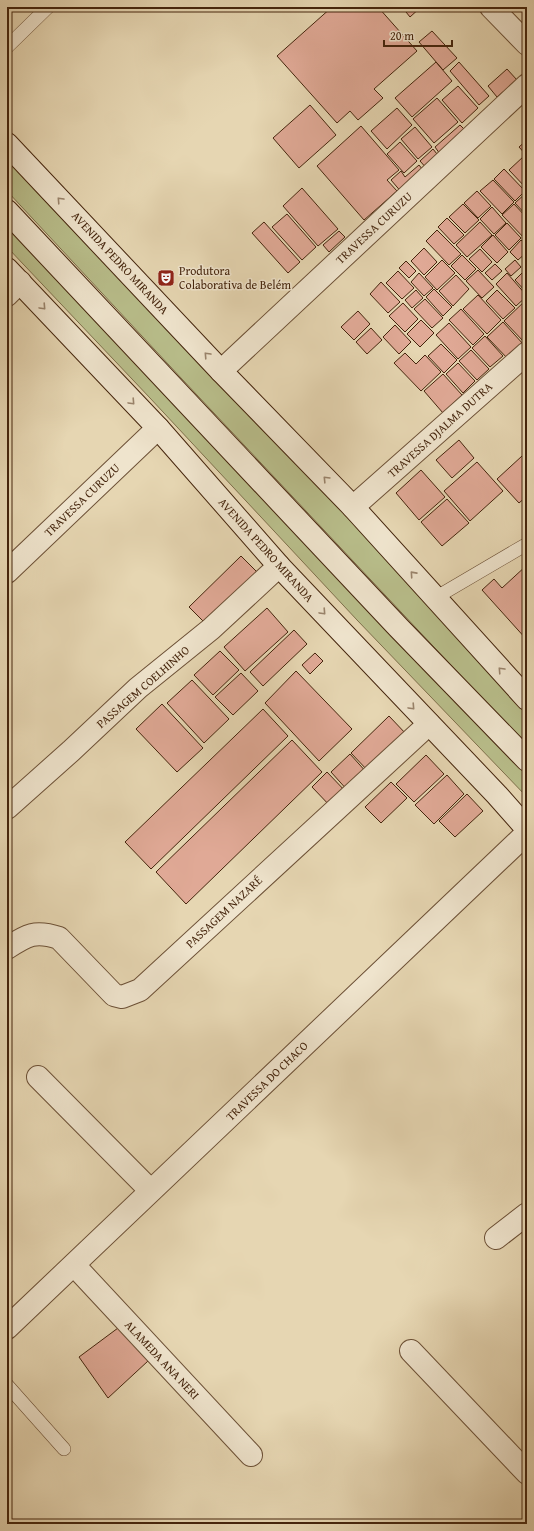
<svg xmlns="http://www.w3.org/2000/svg" width="534" height="1531" viewBox="0 0 534 1531" font-family="'Gentium Book Plus',serif">
	<style>
		.green { fill: #b8bd8a; stroke: #7e704b }
		.building { fill: #e0a996; stroke: #44240c }
		.lines { fill: none; stroke-linecap: round; stroke-linejoin: round }
		.lane-casing { stroke: #6c5036; stroke-width: 14 }
		.street-casing { stroke: #6c5036; stroke-width: 24 }
		.secondary-casing { stroke: #44240c; stroke-width: 24 }
		.lane { stroke: #efe4cd; stroke-width: 13 }
		.street { stroke: #efe4cd; stroke-width: 22 }
		.secondary { stroke: #efe4cd; stroke-width: 22 }
		.oneway { stroke: #9a846c }
		.labels { text-anchor: middle; stroke-width: 3; stroke-linejoin: round; paint-order: stroke }
		.street-label { font-size: 12px; fill: #44240c; stroke: #efe4cd }
		.poi-label { font-size: 12px; fill: #44240c; stroke: #efe4cd; text-anchor: start }
	</style>
	<rect width="100%" height="100%" fill="#e6d6b2"/>
	<filter id="stains"><feTurbulence type="fractalNoise" baseFrequency=".005" numOctaves="4"/><feColorMatrix values="0 0 0 0 .2 0 0 0 0 .09 0 0 0 0 .02 0 0 0 .5 -.17"/></filter>
	<radialGradient id="worn" r=".72"><stop offset=".6" stop-color="#630" stop-opacity="0"/><stop offset="1" stop-color="#630" stop-opacity=".3"/></radialGradient>
	<path class="green" d="M7 158 287 452 527 712V746L182 379 7 191Z
		M7 220 527 769V797L357 620 150 398 7 247Z"/>
	<path class="building" d="M332 7H378L417 51 374 89 383 98 358 120 350 111 337 123 277 56Z
		M402 7H421L410 17Z
		M519 7H527V11L524 13Z
		M432 31 457 58 443 70 419 42Z
		M436 62 452 81 412 117 395 98Z
		M459 62 489 96 479 105 450 71Z
		M507 69 517 80 497 97 488 86Z
		M458 86 478 108 462 123 442 100Z
		M437 98 458 122 434 143 413 119Z
		M310 105 336 135 299 168 273 138Z
		M397 108 412 125 387 149 371 131Z
		M460 125 466 131 440 154 435 147Z
		M361 126 399 170 387 180 397 191 364 220 317 166Z
		M415 127 432 147 418 159 401 139Z
		M527 140V156L519 147Z
		M400 142 417 161 404 173 387 154Z
		M433 149 441 159 428 170 420 161Z
		M524 156 527 159V189L509 170Z
		M419 165 426 174 403 194 391 180 401 171 405 177Z
		M504 169 525 191 515 201 494 179Z
		M493 180 514 202 502 214 480 191Z
		M302 188 338 229 318 246 283 206Z
		M477 191 491 206 478 218 464 203Z
		M527 192V216L515 203Z
		M463 204 479 220 465 233 449 217Z
		M514 204 527 218V241L502 215Z
		M492 207 506 223 494 234 480 219Z
		M287 214 316 247 302 260 272 227Z
		M447 218 464 235 454 244 438 227Z
		M264 222 300 262 288 273 252 233Z
		M480 222 492 235 467 257 456 245Z
		M507 223 521 238 509 250 495 235Z
		M437 230 461 254 449 265 426 241Z
		M339 231 345 237 329 252 323 245Z
		M493 235 508 252 497 263 481 247Z
		M521 240 527 246V252L518 260 510 252Z
		M424 248 437 262 424 275 411 261Z
		M480 249 492 262 482 272 469 259Z
		M462 255 476 269 465 280 451 266Z
		M442 260 455 273 437 290 425 277Z
		M515 260 521 267 511 276 505 269Z
		M406 261 416 271 409 278 399 268Z
		M495 264 502 271 492 280 485 273Z
		M527 268V293L515 280Z
		M478 270 494 287 482 298 466 281Z
		M398 271 414 288 402 299 386 283Z
		M419 273 433 288 424 296 411 282Z
		M507 273 527 296 516 306 496 284Z
		M456 275 469 289 453 306 439 291Z
		M381 282 400 302 388 313 370 294Z
		M434 289 452 307 443 316 426 297Z
		M416 290 423 298 412 308 405 300Z
		M497 290 515 308 503 319 486 301Z
		M478 295 501 320 487 334 463 309Z
		M425 299 443 318 432 328 414 309Z
		M527 299V342L525 343 504 321Z
		M403 303 418 319 405 332 389 316Z
		M461 309 484 334 473 345 449 320Z
		M358 311 370 324 354 340 341 327Z
		M421 320 434 333 420 347 407 334Z
		M503 322 524 345 509 360 487 337Z
		M449 323 471 347 458 359 436 335Z
		M395 325 411 342 399 354 383 337Z
		M371 328 382 340 367 354 356 342Z
		M485 336 503 356 490 367 472 348Z
		M441 344 457 360 444 373 428 356Z
		M471 350 489 369 477 380 459 361Z
		M405 353 416 364 425 355 441 372 421 391 394 363Z
		M458 363 475 381 463 393 446 374Z
		M443 374 462 395 443 413 424 391Z
		M459 440 474 458 452 478 436 460Z
		M522 456 527 461V496L519 503 497 479Z
		M477 462 503 491 470 521 444 491Z
		M421 470 445 497 419 520 396 493Z
		M447 499 469 523 442 546 421 522Z
		M527 500V510L522 505Z
		M241 556 260 575 208 626 189 607Z
		M527 565V640L482 590 494 579 502 588Z
		M267 608 288 632 245 671 224 647Z
		M294 630 307 644 263 686 250 672Z
		M220 651 239 670 213 695 194 675Z
		M315 653 323 661 310 674 302 665Z
		M296 671 352 729 319 761 265 703Z
		M241 673 258 691 233 715 215 697Z
		M192 680 229 719 204 743 167 703Z
		M162 704 203 748 177 772 136 729Z
		M263 709 288 736 151 869 125 842Z
		M389 716 407 735 369 772 351 753Z
		M292 740 322 772 186 904 156 872Z
		M350 754 368 774 349 792 331 772Z
		M426 755 444 774 414 802 396 784Z
		M327 772 348 794 333 809 312 787Z
		M447 775 464 794 434 824 415 805Z
		M391 782 407 798 381 823 365 807Z
		M467 794 483 811 455 837 439 821Z
		M118 1328 148 1361 108 1398 79 1357Z"/>
	<g class="lines">
		<g class="lane-casing">
			<path id="lane" d="M7 47 48 7
				M435 598 527 544
				M7 1385 64 1449"/>
		</g>
		<g class="street-casing">
			<path id="street" d="M491 7 527 44
				M7 295 20 282
				M221 371 527 85
				M353 507 527 353
				M7 572 158 428
				M7 808 71 751 138 688 211 629 279 566
				M7 948C27 935 35 930 59 938L114 995 122 997 140 990 429 724
				M38 1077 151 1191
				M496 1238 527 1214
				M74 1265 251 1455
				M7 1328 527 833
				M411 1351 527 1473"/>
		</g>
		<g class="secondary-casing">
			<path id="secondary" d="M7 144 221 371 353 507 527 699
				M7 211 398 627 527 760
				M7 269 158 428 279 566 497 795 527 829"/>
		</g>
		<use href="#lane" class="lane"/>
		<use href="#street" class="street"/>
		<use href="#secondary" class="secondary"/>
	</g>
	<defs><path id="oneway-chevron" d="M-2-3.5L2.5 0L-2 3.5" fill="none" stroke-width="1.6" stroke-linecap="round" stroke-linejoin="round"/></defs>
	<g class="oneway">
		<use href="#oneway-chevron" transform="translate(60 200) rotate(-133)"/>
		<use href="#oneway-chevron" transform="translate(43 307) rotate(47)"/>
		<use href="#oneway-chevron" transform="translate(207 355) rotate(-133)"/>
		<use href="#oneway-chevron" transform="translate(132 402) rotate(47)"/>
		<use href="#oneway-chevron" transform="translate(326 479) rotate(-134)"/>
		<use href="#oneway-chevron" transform="translate(413 574) rotate(-132)"/>
		<use href="#oneway-chevron" transform="translate(323 612) rotate(47)"/>
		<use href="#oneway-chevron" transform="translate(501 670) rotate(-133)"/>
		<use href="#oneway-chevron" transform="translate(412 707) rotate(47)"/>
	</g>
	<defs>
		<g id="theatre-square" transform="scale(0.9)"><rect x="-9" y="-9" width="18" height="18" rx="4" fill="#8f2418" stroke="#efe4cd"/><path d="M-5-5.5Q0-4 5-5.5V0Q5 5 0 6Q-5 5-5 0ZM-3.3-2.5H-1v1.5H-3.3ZM1-2.5H3.3v1.5H1ZM-2.8 1Q0 5.5 2.8 1Z" fill="#fff"/></g>
	</defs>
	<g fill-rule="evenodd">
		<use href="#theatre-square" x="166" y="278"/>
	</g>
	<g class="labels">
		<g class="street-label">
			<text transform="translate(374 228) rotate(-43)" y="4">TRAVESSA CURUZU</text>
			<text transform="translate(120 263) rotate(47)" y="4">AVENIDA PEDRO MIRANDA</text>
			<text transform="translate(440 430) rotate(-42)" y="4">TRAVESSA DJALMA DUTRA</text>
			<text transform="translate(82 500) rotate(-44)" y="4">TRAVESSA CURUZU</text>
			<text transform="translate(266 550) rotate(48)" y="4">AVENIDA PEDRO MIRANDA</text>
			<text transform="translate(143 687) rotate(-41)" y="4">PASSAGEM COELHINHO</text>
			<text transform="translate(224 912) rotate(-43)" y="4">PASSAGEM NAZARÉ</text>
			<text transform="translate(267 1081) rotate(-44)" y="4">TRAVESSA DO CHACO</text>
			<text transform="translate(162 1360) rotate(47)" y="4">ALAMEDA ANA NERI</text>
		</g>
		<g class="poi-label">
			<text x="179" y="275">Produtora<tspan x="179" dy="14">Colaborativa de Belém</tspan></text>
		</g>
	</g>
	<rect width="534" height="1531" fill="none" stroke="#e6d6b2" stroke-width="24"/>
	<rect x="8" y="8" width="518" height="1515" fill="none" stroke="#44240c" stroke-width="2"/>
	<rect x="12" y="12" width="510" height="1507" fill="none" stroke="#44240c"/>
	<path d="M384 40v6h68v-6" fill="none" stroke="#44240c" stroke-width="2"/>
	<text x="390" y="40" font-size="12" fill="#44240c" stroke="#efe4cd" stroke-width="3" paint-order="stroke">20 m</text>
	<rect width="100%" height="100%" filter="url(#stains)"/>
	<rect width="100%" height="100%" fill="url(#worn)"/>
</svg>
